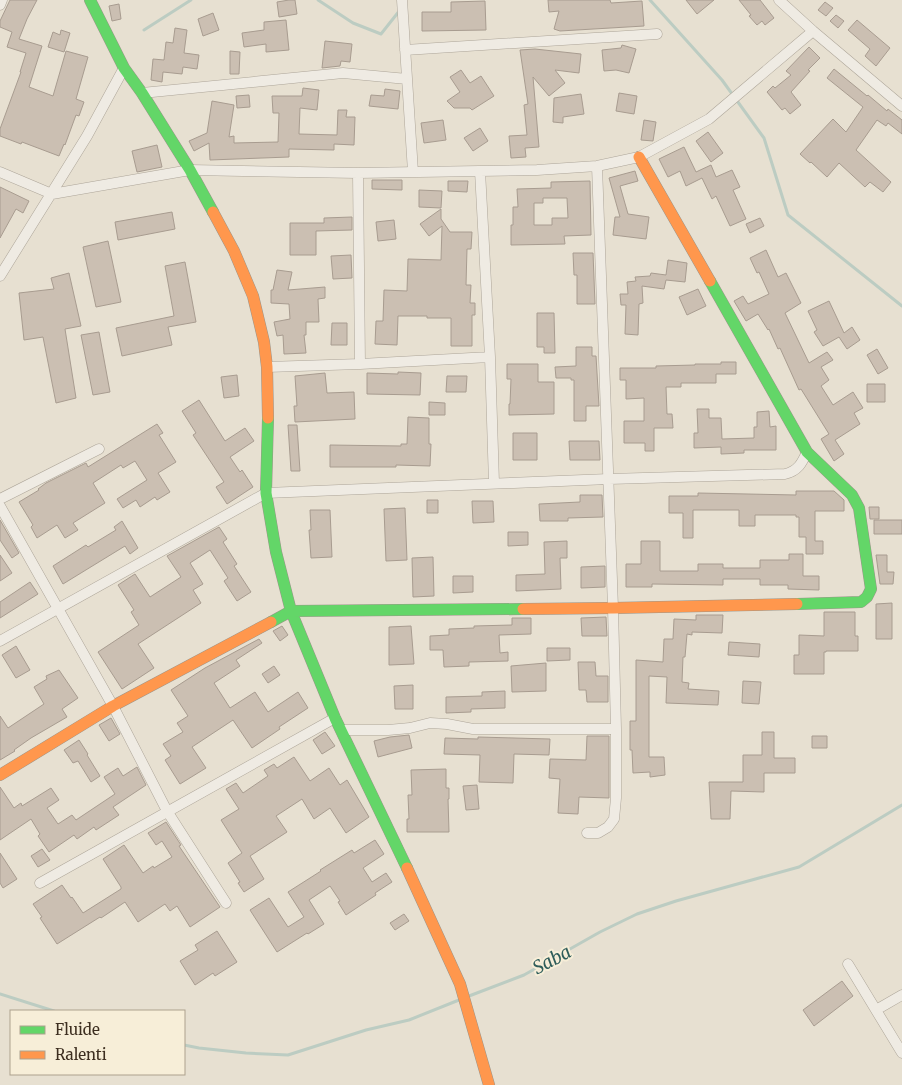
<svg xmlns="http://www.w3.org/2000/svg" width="902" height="1085" viewBox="0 0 902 1085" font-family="Merriweather,serif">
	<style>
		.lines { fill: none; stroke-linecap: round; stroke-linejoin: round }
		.stream { stroke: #bcccc2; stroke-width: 3 }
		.building { fill: #cbbfb2; stroke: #a89c90; fill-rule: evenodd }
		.street-casing { stroke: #ada599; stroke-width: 11 }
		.fast-casing { stroke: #9c958a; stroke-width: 12 }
		.slow-casing { stroke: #9c958a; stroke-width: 12 }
		.street { stroke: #efebe3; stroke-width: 10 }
		.fast { stroke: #63d668; stroke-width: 11 }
		.slow { stroke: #ff974d; stroke-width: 11 }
		.labels { text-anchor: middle; stroke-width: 4; stroke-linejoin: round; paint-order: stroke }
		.water-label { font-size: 18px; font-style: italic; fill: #2f5d5a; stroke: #f7eed8 }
	</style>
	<rect width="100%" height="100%" fill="#e7e0d1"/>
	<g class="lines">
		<path class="stream" d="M318 0 353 23 381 34 400 10
			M650 0 722 80 764 138 788 215 902 306
			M144 30 191 0
			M0 994 54 1011
			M469 996 524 975 600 932 637 914 676 901 799 867 902 805
			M184 1045 199 1048 246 1053 288 1055 366 1030 409 1020 459 1000"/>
	</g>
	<path class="building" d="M10 0H37L27 19 19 39 42 46 29 87 53 96 66 51 88 57 76 99 84 102 79 116 76 115 65 145 64 144 59 156 22 142 21 144 0 136V129L21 72H20L26 53 7 47 12 32 0 27V21Z
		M289 0H295L297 14 279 17 277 2Z
		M548 0H610L611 3 642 1 644 26 560 31 554 29 559 11 549 12Z
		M686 0H714L697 14Z
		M739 0H760L774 18 765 25 762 21 757 25 749 16 751 15Z
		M485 1 486 30 422 31V12H451V2Z
		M825 2 833 8 826 16 818 10Z
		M119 4 121 19 112 21 109 6Z
		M213 13 219 30 203 36 198 19Z
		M836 15 844 21 838 28 830 21Z
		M286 20 289 50 266 52V44L244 47 242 33 264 30V22Z
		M857 20 890 48 876 66 865 56 870 49 848 30Z
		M175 28 187 30 184 53 199 55 197 69 183 67 182 74 163 72 162 82 151 80 153 59 164 60 166 42 173 43Z
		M61 30 70 33 64 52 48 47 53 32 60 35Z
		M325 41 352 44 350 62 341 61 340 66 322 68Z
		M622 45 636 49 629 73 616 70 604 71 602 50 621 48Z
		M809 47 820 58 808 70 810 71 791 92 801 105 790 114 785 108 782 110 767 92 773 86 775 88 791 75 786 71Z
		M535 49 581 54 579 73 555 70 565 83 549 96 533 77 539 147 525 148 526 157 511 158 509 136 527 135 524 105 528 104 520 50Z
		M230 51 240 52 239 74H230Z
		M834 69 867 96 868 95 887 111 888 109 902 120V134L888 123 886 126 877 120 856 150 891 182 883 192 870 182 865 187 839 163 827 177 811 162 810 163 800 154 833 119 846 132 863 107 827 78Z
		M461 70 470 83 481 76 494 96 472 110 470 108H454L447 101 460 92 450 77Z
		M303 88 319 90 317 110 300 108 299 134 337 135 338 110H347L346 117H355L354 145 334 144V150L289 149V157L210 160 209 143 194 151 189 141 207 133 212 101 234 105 229 137 234 136V143L278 142 279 113H273L272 96H302Z
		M385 89 400 91 398 109 369 106 371 95 384 96Z
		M619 93 637 96 634 114 616 111Z
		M581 94 584 114 563 117V123L553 122 554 98Z
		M249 95 250 107 237 108 236 96Z
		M443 120 446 140 424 143 421 123Z
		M644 120 656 122 653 141 641 140Z
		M480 128 488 141 473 151 464 138Z
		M708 132 723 153 711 162 696 141Z
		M157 145 162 167 137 172 132 151Z
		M684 147 696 172 711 165 716 177 732 170 740 187 733 190 746 219 730 226 716 196 712 199 702 178 686 186 680 171 668 177 659 159Z
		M635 171 638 181 620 186 628 214 649 217 646 239 613 235 615 217H620L609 178Z
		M372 180H402V190L372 189Z
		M448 181H468L467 192 448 191Z
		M590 181 591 235 564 236 565 244 511 245V225H513V207H518L517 189 551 188V182ZM543 198H567L568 218H552V225H534V203H543Z
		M0 187 29 201 23 213 16 209 0 238Z
		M419 190 442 191 441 208 419 207Z
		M441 209V219L450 232H472L471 249H467L466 285H471L470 303H475V315H472V346H451V318H427V316H398L397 345 375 344 376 321H383L384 290 407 291 408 259 441 260 442 226 429 236 420 224Z
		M172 212 175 229 118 240 115 222Z
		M352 217V230L316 231V255H290V223H324V218Z
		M760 218 764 226 750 233 746 224Z
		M394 220 396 239 378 241 376 222Z
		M108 241 121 302 96 307 83 247Z
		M766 250 778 277 786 273 801 303 785 313 809 363 827 352 833 360 821 367 829 380 821 386 833 405 853 392 863 408 854 413 860 424 835 440 844 454 834 461 821 439 829 434 801 389 799 390 780 348 778 349 769 329 768 330 758 314 746 321 734 301 743 296 748 304 769 294 759 272 757 273 750 258Z
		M573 253H593L595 304H577V275H574Z
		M351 255 352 278 333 279 331 256Z
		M668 260 687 263 685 282 666 280 664 289 642 286 643 303 639 304 638 335 625 334 626 305H621L620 294H628L627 282 636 281 635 277 650 276 651 273 666 275Z
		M185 262 196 322 168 327 172 345 122 356 116 328 174 316 165 266Z
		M277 270 292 272 288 290 325 287V298L318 299 319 322H306V335H304L306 353 284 354 283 335 277 336 274 322 290 319 289 304 271 303V290H273Z
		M69 273 81 326 65 329 76 398 56 403 43 337 24 340 19 293 54 289 51 278Z
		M698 289 706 306 687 315 679 297Z
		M829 301 844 333 852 327 860 340 847 349 839 337 823 346 814 332 817 330 808 311Z
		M537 313H554L555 353H544V347H537Z
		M332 323H347V345H331Z
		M99 332 110 392 93 395 81 335Z
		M576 347H592V356H596L599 406H586V421H574V380H571V378H556L555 367 576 366Z
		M877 349 888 368 878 374 867 355Z
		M721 362H736V374H716V383H681V387H666L667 414H672L673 428H654V451H645V443H624V421H644V398L626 399V380H620V368H656V366L695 365V364H721Z
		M507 364H538V382H554V414L509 415V404H510L511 379H507Z
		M398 372 421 373 420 395 367 394V373L398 374Z
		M325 373 327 393 354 392 355 419 295 422 294 406H297L295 376Z
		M237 375 239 396 224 398 221 377Z
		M447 376H467L466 392H446Z
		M867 384H885V402H867Z
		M199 400 225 441 245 428 254 441 230 457 240 472 242 470 253 487 227 504 216 487 224 482 193 435 196 433 182 411Z
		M429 402 445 403V415H429Z
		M697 409H709V418H721L722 439 754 438V427H757V412L769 411 770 427 776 426V450H744V453L721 454V447L694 448V433H698Z
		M408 417 429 418V444H431L430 466 396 465V467H330V445L401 446V444H407Z
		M157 424 163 433 159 435 176 462 158 473 170 492 157 500 155 497 140 507 136 500 123 508 117 499 147 480 135 461 123 468 121 465 93 483 105 503 73 523 78 530 65 538 57 525 37 538 31 527 33 525 19 502 39 490 38 489 46 483 86 463 88 467Z
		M288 425H297L300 471H291Z
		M513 433H537V460H513Z
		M569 441H599L600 460H570Z
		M796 491H834L844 500V511H815V541H823V554H806V537H799V517H796V515H755V526H739V510H693V538H683V513H669V496H698V493L796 495Z
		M580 495H602L603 517 568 518V521H540L539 504 580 502Z
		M427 500H438V513H427Z
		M472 501H493L494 522 473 523Z
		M869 507H879V519H870Z
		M405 508 407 560 386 561 384 509Z
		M310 510H330L332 557 311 558 309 530H311Z
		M0 520 19 553 12 558 0 540Z
		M874 520H902V534H874Z
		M122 521 138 548 130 554 125 546 63 584 53 566 86 545 88 547 116 530 114 527Z
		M219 527 227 539 223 542 237 564 234 566 251 592 237 601 224 581 228 578 210 550 190 563 203 584 193 590 201 603 138 644 154 668 122 689 98 652 139 625 131 612 134 610 118 585 135 574 150 597 181 577 167 556Z
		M508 532H528V545L508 546Z
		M567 541V558H560L561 589 516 591V575L545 574 544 542Z
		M641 541H660V571H698V564H723V568H760V560H789V554H803V576H819V590L788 589V585H760V579H723V585L652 584V587H626V564H641Z
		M0 555 12 573 0 581Z
		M876 555H887V572H894L893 584H880Z
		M433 557 434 596 413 597 412 558Z
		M605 566V587L581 588V567Z
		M453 576H473V592L453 593Z
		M30 582 38 594 0 618V602Z
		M892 603V639H876V604Z
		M824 612H855V636H858V651H826V652H824V674H794V655H799V635L824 636Z
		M696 615H723L722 633 692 632V635L687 634 685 657H683L682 682 689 683 688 689 719 691 718 705 666 703 667 677 649 676V757H664L665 775 650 777V772L633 773 632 750H630V721H636V660L663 662 664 639H673L674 619 696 620Z
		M606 617 607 636H582L581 618Z
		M512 618H531V634L499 635 500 653 508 652V661L469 662V666L444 667 443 650H430V636L449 635V629L474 628V626L512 625Z
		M282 626 288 635 280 641 273 631Z
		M411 626 414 664 389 665V627Z
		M259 639 262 643 236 660 240 666 214 683 230 708 255 692 268 712 298 692 308 708 279 727 280 729 252 748 233 720 192 747 206 768 180 784 165 760 171 756 163 744 183 732 177 723 188 716 171 690 205 668Z
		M729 642 760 644 759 657 728 655Z
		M16 646 30 670 16 678 2 655Z
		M547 648H570V660L547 661Z
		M578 662H595L596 676H608V702H587L586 690H579Z
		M546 663V691L512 692 511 666Z
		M274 666 280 675 268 683 262 674Z
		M59 670 78 698 62 709 67 717 31 738 14 750 15 751 0 760V716L8 728 44 704 34 687 47 679 46 676Z
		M743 681 761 682 759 704 742 703Z
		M413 685V709H395L394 686Z
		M505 691V708L471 709V712L446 713V697L482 696V692Z
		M111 718 120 734 109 741 99 725Z
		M325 732 335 746 322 754 313 740Z
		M762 732H774V758H795V773H764V792L731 791 730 819H711L709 782H743V755H762Z
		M409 735 412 748 378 757 374 741 390 737Z
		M587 736H609V798L579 797 578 814 558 813 560 779 549 778 550 759 586 760Z
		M812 736H827V748H812Z
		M478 737 550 739 549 755 514 754 513 783 479 782 480 755 444 754 445 738 478 739Z
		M79 740 88 754 87 755 100 776 91 782 78 761 73 763 64 750Z
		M294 757 310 781 329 768 340 785 347 780 369 817 346 833 330 808 314 819 302 799 276 816 287 832 250 856 264 879 244 892 238 883 240 882 228 863 242 853 221 820 239 809 226 789 236 783 243 793 268 776 264 770 274 764 277 768Z
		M137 767 146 785 113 807 119 815 96 830 94 827 77 839 74 835 49 852 38 836 40 834 31 819 0 840V787L14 808 21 803 22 806 51 788 59 800 47 808 58 824 72 815 76 820 115 794 104 777 118 768 123 776Z
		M446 769V788H449V799H448L449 832H407V819H409L408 795H412L411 770Z
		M477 785 479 809 466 810 463 786Z
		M166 822 181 845 179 846 220 907 190 927 177 906 170 911 165 904 138 922 125 902 101 918 100 917 57 944 40 918 42 917 33 904 62 885 71 898 72 897 83 913 121 889V887L103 859 124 845 143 873 153 866 154 868 172 857 162 841 156 845 148 833Z
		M375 840 384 854 363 868 372 882 386 873 392 882 375 893 376 895 346 915 338 902 340 901 330 886 309 900 324 924 308 934 307 933 277 952 250 910 269 898 288 927 304 917 288 892 321 871 320 870 352 850 354 853Z
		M42 849 50 860 38 867 31 856Z
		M0 853 17 879 3 888 0 883Z
		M404 914 409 921 395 930 390 923Z
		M217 931 237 962 215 976 213 973 195 985 180 961 198 950 195 945Z
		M842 981 853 996 814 1026 803 1010Z"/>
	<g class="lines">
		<g class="street-casing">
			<path id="street" d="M402 0 413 172
				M779 0 813 31 902 106
				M0 5 2 0
				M405 50 657 34
				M142 93 343 73 407 79
				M480 171 490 357 494 483
				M0 172 52 194 190 170 358 173 537 170 597 166 639 157 709 119 813 31
				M358 173 360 364
				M0 276 87 136 124 68
				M267 367 360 364 490 357
				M0 499 99 449
				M0 506 113 706 167 811 226 903
				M0 641 266 493 609 479 785 474C798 471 802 463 807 452
				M341 730H388L410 728 430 723 447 724 473 729H616
				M587 833H598L608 827 614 819 616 798V729L613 608 597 166
				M40 883 335 718
				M848 964 902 1053
				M876 1010 902 995"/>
		</g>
		<g class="fast-casing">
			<path id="fast" d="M90 0 124 68 142 93 190 170 213 212
				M710 281 807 452 852 495 859 508 871 589 867 597 861 602 797 604
				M268 418 266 493 276 552 291 611 335 718 407 868
				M271 622 291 611 523 609"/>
		</g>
		<g class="slow-casing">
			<path id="slow" d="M639 157 710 281
				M213 212 234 251 253 296 264 342 267 367 268 418
				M523 609 613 608 797 604
				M0 775 113 706 271 622
				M407 868 460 984 489 1085"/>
		</g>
		<use href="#street" class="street"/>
		<use href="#fast" class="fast"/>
		<use href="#slow" class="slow"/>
	</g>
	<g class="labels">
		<g class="water-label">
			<text transform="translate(552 960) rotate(-28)" y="6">Saba</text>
		</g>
	</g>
	<rect x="10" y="1010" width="175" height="65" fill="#f7eed8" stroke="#ada18e"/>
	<rect x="20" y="1026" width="25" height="8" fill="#63d668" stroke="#ada18e"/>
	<text x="55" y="1035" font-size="15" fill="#3d2e20">Fluide</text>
	<rect x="20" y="1051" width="25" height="8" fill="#ff974d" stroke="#ada18e"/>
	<text x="55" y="1060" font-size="15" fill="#3d2e20">Ralenti</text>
</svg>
